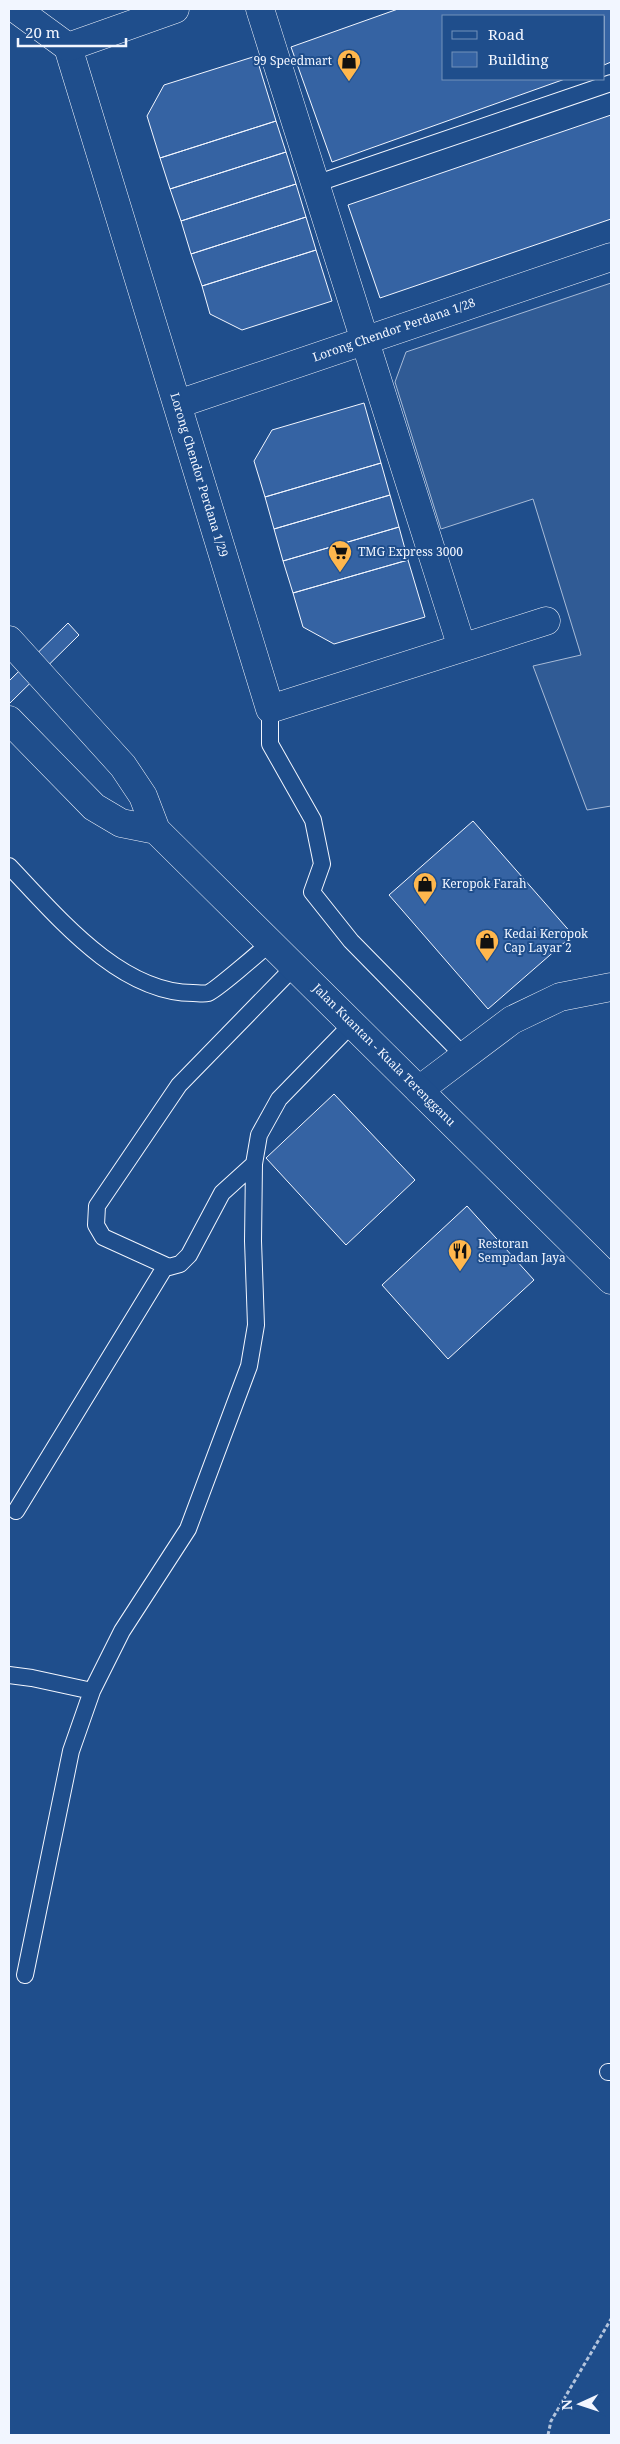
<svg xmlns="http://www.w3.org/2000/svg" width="620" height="2444" viewBox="0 0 620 2444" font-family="'Noto Serif',serif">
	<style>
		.built { fill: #305b95; stroke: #a8bbd7 }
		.building { fill: #3563a3; stroke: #f2f6ff }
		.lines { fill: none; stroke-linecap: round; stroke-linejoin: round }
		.lane-casing { stroke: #f2f6ff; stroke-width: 18 }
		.street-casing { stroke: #f2f6ff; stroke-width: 29 }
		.secondary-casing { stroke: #f2f6ff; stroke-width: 29 }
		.highway-casing { stroke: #f2f6ff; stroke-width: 29 }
		.path { stroke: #b3c4dc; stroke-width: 3; stroke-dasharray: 4 2.5; stroke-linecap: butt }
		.lane { stroke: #1f4e8c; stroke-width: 16 }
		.street { stroke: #1f4e8c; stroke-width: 28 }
		.secondary { stroke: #1f4e8c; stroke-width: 28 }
		.highway { stroke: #1f4e8c; stroke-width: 28 }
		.labels { text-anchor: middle; stroke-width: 4; stroke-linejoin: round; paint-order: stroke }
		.poi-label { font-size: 12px; fill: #f2f6ff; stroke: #1f4e8c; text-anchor: start }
		.street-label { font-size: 12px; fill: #f2f6ff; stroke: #1f4e8c }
	</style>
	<rect width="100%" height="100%" fill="#1f4e8c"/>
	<path class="built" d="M611 283V806L587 810 533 666 581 655 533 499 441 529 395 382 406 352Z"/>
	<path class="building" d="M398 9H611V62L604 65V16H444V79H565L332 162 291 47Z
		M256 56 276 121 160 158 147 116 164 85Z
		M611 115V219L380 298 348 205Z
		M276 121 286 152 170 189 160 158Z
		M286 152 296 184 181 221 170 189Z
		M296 184 306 217 191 254 181 221Z
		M306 217 316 250 202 286 191 254Z
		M316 250 332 301 242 330 210 314 202 286Z
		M364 403 381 463 265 497 254 461 272 430Z
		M381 463 390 495 274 529 265 497Z
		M390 495 399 527 283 561 274 529Z
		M399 527 408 560 293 593 283 561Z
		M408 560 425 617 334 644 303 627 293 593Z
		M68 623 79 635 9 704V681Z
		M473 821 573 935 488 1009 389 895Z
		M334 1094 415 1180 346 1245 266 1158Z
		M467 1206 534 1280 448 1359 382 1285Z"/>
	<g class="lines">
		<g class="lane-casing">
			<path id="lane" d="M315 184 611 83
				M270 709V744L313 820 322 864 312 892 351 941 464 1056
				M9 866C56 915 119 993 193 993 197 993 204 994 208 993 215 991 261 951 270 943
				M254 1164 222 1193 189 1255 180 1264 169 1267 103 1237 96 1225 97 1206 179 1085 294 967
				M16 1511 165 1267
				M9 1675 32 1678 92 1691
				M25 1975 71 1751 92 1691 122 1631 188 1529 249 1366 256 1325 253 1241 254 1164 259 1135 279 1099 352 1024
				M608 2072H611"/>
		</g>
		<g class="street-casing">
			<path id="street" d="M260 9 462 648
				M68 47 270 709 546 621
				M178 404 611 257
				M419 1090 512 1020 560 997 611 987"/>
		</g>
		<g class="secondary-casing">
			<path id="secondary" d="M16 9 68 47 175 9"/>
		</g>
		<g class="highway-casing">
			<path id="highway" d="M9 640 123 766 143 796 156 830 611 1280
				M9 720 94 807 121 823 156 830"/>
		</g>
		<path class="path" d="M548 2435 551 2421 611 2319"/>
		<use href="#lane" class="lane"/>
		<use href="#street" class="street"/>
		<use href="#secondary" class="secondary"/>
		<use href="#highway" class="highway"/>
	</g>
	<defs>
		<g id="shop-pin" transform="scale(1.25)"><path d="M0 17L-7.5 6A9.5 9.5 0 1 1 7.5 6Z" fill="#ffb74d" stroke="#1f4e8c"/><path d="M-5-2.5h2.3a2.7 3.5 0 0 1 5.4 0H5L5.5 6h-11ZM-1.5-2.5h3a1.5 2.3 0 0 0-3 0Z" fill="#111"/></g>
		<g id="supermarket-pin" transform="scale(1.25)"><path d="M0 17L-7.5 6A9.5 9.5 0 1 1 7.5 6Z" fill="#ffb74d" stroke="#1f4e8c"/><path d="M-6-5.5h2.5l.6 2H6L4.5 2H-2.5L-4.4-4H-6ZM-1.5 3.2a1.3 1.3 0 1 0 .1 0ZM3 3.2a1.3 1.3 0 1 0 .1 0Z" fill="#111"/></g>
		<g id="restaurant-pin" transform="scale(1.25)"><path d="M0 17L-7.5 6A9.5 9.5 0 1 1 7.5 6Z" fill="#ffb74d" stroke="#1f4e8c"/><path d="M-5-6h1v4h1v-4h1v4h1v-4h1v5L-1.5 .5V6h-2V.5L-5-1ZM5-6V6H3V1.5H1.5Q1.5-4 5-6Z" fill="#111"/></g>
	</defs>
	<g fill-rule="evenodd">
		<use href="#shop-pin" x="349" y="61"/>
		<use href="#supermarket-pin" x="340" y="552"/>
		<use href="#shop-pin" x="425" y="884"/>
		<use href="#shop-pin" x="487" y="941"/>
		<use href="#restaurant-pin" x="460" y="1251"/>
	</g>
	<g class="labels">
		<g class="poi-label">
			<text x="332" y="65" text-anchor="end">99 Speedmart</text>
			<text x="358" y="556">TMG Express 3000</text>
			<text x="442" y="888">Keropok Farah</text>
			<text x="504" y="938">Kedai Keropok<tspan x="504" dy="14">Cap Layar 2</tspan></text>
			<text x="478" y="1248">Restoran<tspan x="478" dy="14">Sempadan Jaya</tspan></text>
		</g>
		<g class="street-label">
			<text transform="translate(394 330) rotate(-19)" y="4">Lorong Chendor Perdana 1/28</text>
			<text transform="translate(199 475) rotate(73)" y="4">Lorong Chendor Perdana 1/29</text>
			<text transform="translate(384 1055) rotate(45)" y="4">Jalan Kuantan - Kuala Terengganu</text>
		</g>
	</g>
	<rect width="620" height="2444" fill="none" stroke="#f2f6ff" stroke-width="20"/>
	<rect x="442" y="15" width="162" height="65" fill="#1f4e8c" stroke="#7391ba"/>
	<rect x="452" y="31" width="25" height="8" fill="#1f4e8c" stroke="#7391ba"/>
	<text x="488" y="40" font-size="15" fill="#f2f6ff">Road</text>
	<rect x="452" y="52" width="25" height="15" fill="#3563a3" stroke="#7391ba"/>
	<text x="488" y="65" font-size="15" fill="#f2f6ff">Building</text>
	<g transform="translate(580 2404) rotate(267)" stroke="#1f4e8c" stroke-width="4" paint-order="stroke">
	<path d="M0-4L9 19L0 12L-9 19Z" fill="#f2f6ff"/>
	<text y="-8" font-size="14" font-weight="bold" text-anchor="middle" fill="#f2f6ff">N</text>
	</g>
	<path d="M18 38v8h108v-8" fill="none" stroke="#f2f6ff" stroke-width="2.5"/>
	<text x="25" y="38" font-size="15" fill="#f2f6ff" stroke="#1f4e8c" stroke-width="4" paint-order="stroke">20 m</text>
</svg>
